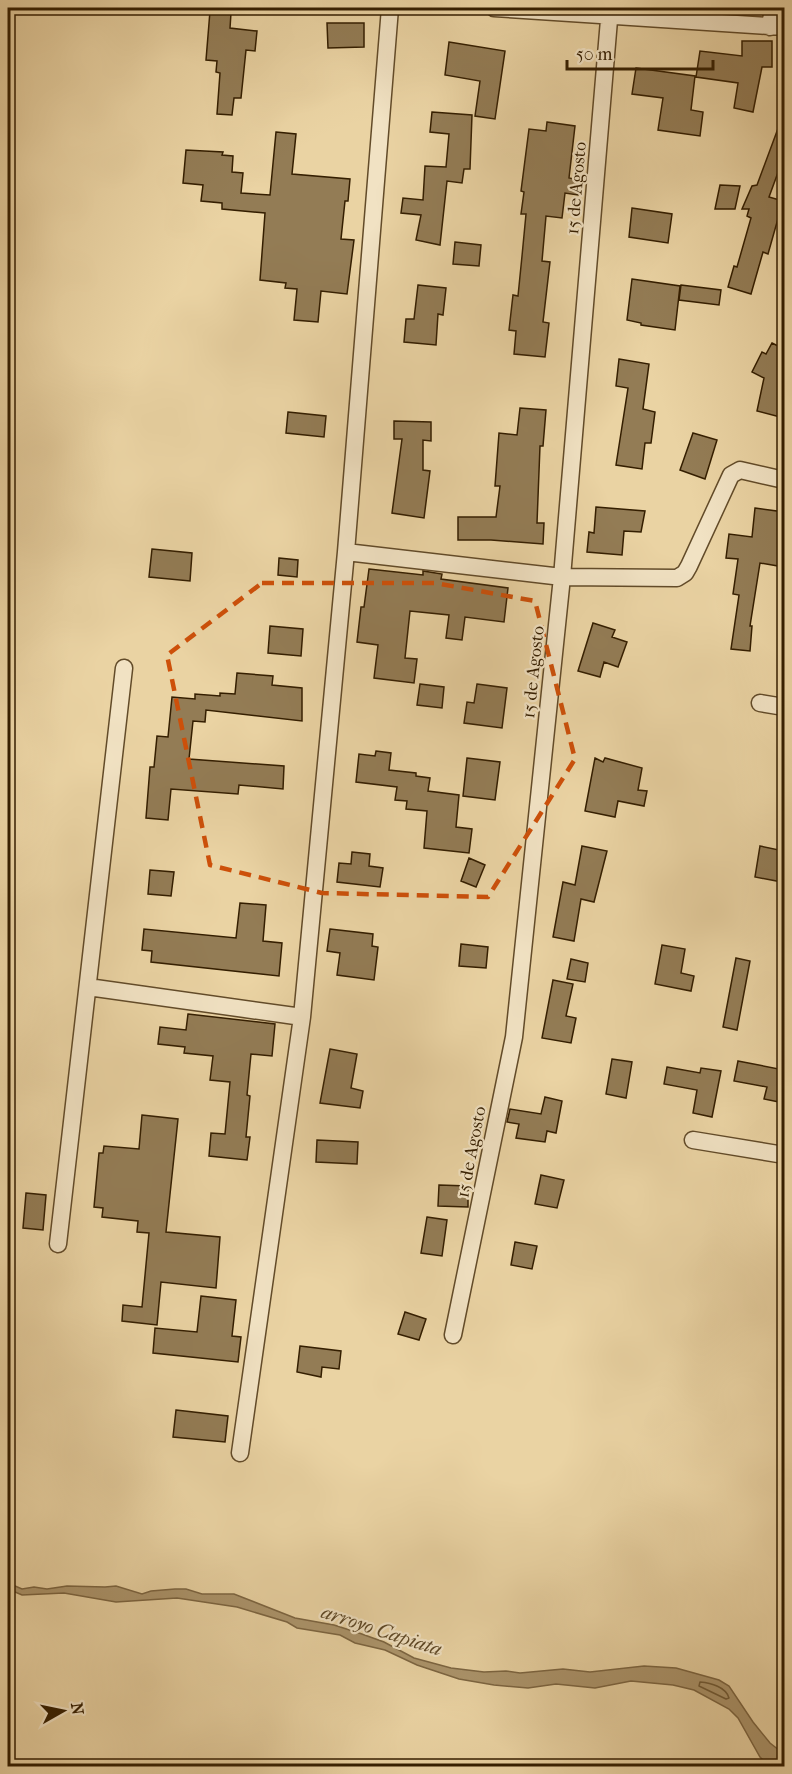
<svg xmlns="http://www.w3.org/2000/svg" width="792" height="1774" viewBox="0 0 792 1774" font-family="'IM FELL French Canon',serif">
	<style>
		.water { fill: #ac956c; stroke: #7c6541; stroke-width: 1.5 }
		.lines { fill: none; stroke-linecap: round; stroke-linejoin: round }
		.shore { stroke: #705a36; stroke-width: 1.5 }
		.building { fill: #937c55; stroke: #341e00; stroke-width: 1.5 }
		.street-casing { stroke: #624b29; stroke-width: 19 }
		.street { stroke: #f1e2c3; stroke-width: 16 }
		.marked { fill: none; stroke: #cd500a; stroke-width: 4.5; stroke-dasharray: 12 8; stroke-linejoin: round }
		.labels { text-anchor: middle; stroke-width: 4.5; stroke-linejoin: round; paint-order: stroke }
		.street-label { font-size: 18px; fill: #341e00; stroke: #f1e2c3 }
		.water-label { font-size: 20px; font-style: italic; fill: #5e4826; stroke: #f1e2c3 }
	</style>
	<rect width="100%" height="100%" fill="#ead3a3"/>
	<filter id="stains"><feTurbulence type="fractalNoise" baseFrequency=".00333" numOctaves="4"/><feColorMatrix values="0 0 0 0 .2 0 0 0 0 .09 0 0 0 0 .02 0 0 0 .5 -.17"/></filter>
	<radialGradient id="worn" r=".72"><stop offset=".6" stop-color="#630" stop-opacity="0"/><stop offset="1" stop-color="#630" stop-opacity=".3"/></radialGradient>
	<path class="water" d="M8 1583 22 1589 34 1587 47 1589 67 1586 105 1587 116 1586 142 1594 151 1591 175 1589H186L202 1594H234L295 1618 334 1625 359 1633 384 1642 414 1658 451 1668 484 1672 506 1671 520 1673 563 1669 590 1672 644 1666 676 1668 719 1680 729 1686 753 1722 770 1743 784 1754V1766H769L760 1757 738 1718 729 1709 694 1690 673 1685 631 1681 595 1688 556 1684 528 1688 494 1685 459 1679 417 1665 385 1650 355 1643 340 1635 297 1628 287 1622 237 1607 177 1598 116 1602 64 1593 22 1595 8 1589Z"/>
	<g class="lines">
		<path class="shore" d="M700 1682C711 1683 726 1687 729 1698L726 1699 699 1686Z"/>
	</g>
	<path class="building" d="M210 11 231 13 230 28 257 31 255 51 246 50 241 98H234L232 115 217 114 220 73 216 72 217 61 206 60Z
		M327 23H364V47L328 48Z
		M742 41H772V67H762L753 112 734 108 738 83 696 77 700 51 742 56Z
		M449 42 505 51 495 119 475 116 480 81 445 75Z
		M636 68 695 76 691 110 703 112 700 136 658 130 663 98 632 94Z
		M432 112 472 115 470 169H464L462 183 447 181 440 245 416 240 421 215 401 213 403 198 423 200 425 166 446 167 449 134 430 132Z
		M783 115H784V156L769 197 783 201 768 254 763 252 751 294 728 287 734 266 737 267 751 218 747 216 749 209H742L752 186 757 185Z
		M547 122 575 126 569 178 579 180 578 195 565 193 562 218 546 216 542 261 550 262 543 322 549 323 545 357 514 354 516 331 509 330 513 295 518 296 522 256 526 214H521L524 192 521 191 529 129 546 131Z
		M276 132 296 134 292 174 350 179 348 201H345L341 239 354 240 347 294 321 291 318 322 294 320 297 289 285 288 286 283 260 280 265 213 222 209V203L201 201 203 185 183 183 186 150 223 152 222 155 233 156 232 172 243 173 241 193 270 195Z
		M720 185 740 186 735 209H715Z
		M632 208 672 214 668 243 629 237Z
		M455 242 481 245 479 266 453 264Z
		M632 279 680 286 675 330 641 325V323L627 320Z
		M418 285 446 288 443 315 438 314 436 345 404 342 406 319H414Z
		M681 285 721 290 719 305 679 300Z
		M772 343 784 349V418L757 411 764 378 752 372 762 352 766 354Z
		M619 359 649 364 643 409 655 412 651 443H645L642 469 616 465 628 388 616 386Z
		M520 408 546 410 543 446H540L537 523H544L543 544 491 540H458V517H496L500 486H495L499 433 517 435Z
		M288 412 326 416 324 437 286 433Z
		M394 421 431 422V441L423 440V470L430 471 424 518 392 513 402 439H394Z
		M693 433 717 440 705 479 680 470Z
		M596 507 645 511 641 532 624 531 622 555 587 552 589 532 594 533Z
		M755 508 784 512V567L760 563 750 626H752L750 651 731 649 739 595 733 594 738 559 726 558 729 534 752 537Z
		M152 549 192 553 190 581 149 577Z
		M279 558 298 560 297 577 278 575Z
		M369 569 423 575V571L442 574 441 579 508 588 504 622 465 617 462 640 446 638 449 615 410 611 405 658 417 659 414 683 374 678 378 645 357 642 361 607H364Z
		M593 623 615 630 612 637 627 642 618 667 604 662 600 677 578 671Z
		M270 626 303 629 301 656 268 653Z
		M237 673 273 676 272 685 302 688V721L206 710 205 722 193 721 189 759 284 766 283 789 239 785 238 794 171 789 168 820 146 818 150 767H154L157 736 168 737 172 697 195 699V694L220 696V693L235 694Z
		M420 684 444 687 442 708 417 705Z
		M477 684 507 688 502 728 464 723 467 702 474 703Z
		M376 751 391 753 389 770 416 773V776L430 778 428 791 459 795 456 827 472 829 469 853 424 848 427 811 406 809 407 801 395 800 397 787 356 782 359 754 375 756Z
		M467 758 500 762 495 800 463 796Z
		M595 758 603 762 605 758 642 768 638 790 647 791 644 806 618 801 615 817 585 811Z
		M582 846 607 851 594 902 581 899 574 941 553 937 563 882 575 885Z
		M760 846 784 851 782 882 755 877Z
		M352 852 370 854 369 866 383 868 380 887 337 882 339 863 351 864Z
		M469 858 485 865 476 887 461 881Z
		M150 870 174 872 171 896 148 894Z
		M240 903 266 905 263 941 282 943 279 976 151 962 152 951 142 950 144 929 236 938Z
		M330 929 373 934 372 946 378 947 374 980 337 975 340 953 327 951Z
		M461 944 488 947 486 968 459 966Z
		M662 945 685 949 681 973 694 976 691 991 655 984Z
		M736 958 750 961 737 1030 723 1027Z
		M571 959 588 963 585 982 567 979Z
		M553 980 573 984 566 1016 576 1018 571 1043 542 1038Z
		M188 1014 275 1024 272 1056 251 1054 247 1095 250 1096 246 1137H250L247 1160 209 1156 211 1133 225 1134 230 1082 210 1080 213 1056 184 1053 185 1047 158 1044 160 1027 186 1030Z
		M330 1049 357 1054 351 1088 363 1091 360 1108 320 1103Z
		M612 1059 632 1062 626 1098 606 1094Z
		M738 1061 784 1070V1103L764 1099 767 1087 734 1081Z
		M667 1067 700 1073 701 1068 721 1071 712 1117 693 1113 697 1090 664 1084Z
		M545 1097 562 1101 556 1133 547 1131 545 1142 516 1138 519 1124 507 1122 510 1109 541 1114Z
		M142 1115 178 1119 166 1232 220 1237 216 1288 161 1282 157 1325 122 1321 123 1305 142 1307 149 1233 137 1232 138 1221 102 1217 103 1208 94 1207 99 1153H103L104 1146 139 1149Z
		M317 1140 358 1142 357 1164 316 1162Z
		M541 1175 564 1180 557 1208 535 1204Z
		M439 1185 468 1186V1207L438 1206Z
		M26 1193 46 1195 43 1230 23 1228Z
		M427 1217 447 1220 442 1256 421 1253Z
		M515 1242 537 1246 532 1269 511 1265Z
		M201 1296 236 1300 232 1336 241 1337 238 1362 153 1353 155 1328 197 1332Z
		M405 1312 426 1319 419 1340 398 1334Z
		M300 1346 341 1351 339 1369 322 1367 321 1377 297 1372Z
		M176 1410 228 1416 225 1442 173 1437Z"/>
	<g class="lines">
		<g class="street-casing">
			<path id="street" d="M494 8 784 27
				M770 27 773 8
				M346 552 562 577 677 578 685 573 689 566 731 475 740 470 784 480
				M760 703 784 707
				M88 987 302 1017
				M693 1140 784 1155
				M58 1244 124 668
				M453 1335 514 1037 562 577 610 8
				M240 1453 302 1017 346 552 390 8"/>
		</g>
		<use href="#street" class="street"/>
	</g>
	<path class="marked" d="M262 583H435L535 601 575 759 488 897 322 893 210 865 167 655Z"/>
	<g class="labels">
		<g class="street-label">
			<text transform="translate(576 188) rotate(-85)" y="6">15 de Agosto</text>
			<text transform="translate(533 672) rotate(-84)" y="6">15 de Agosto</text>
			<text transform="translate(471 1152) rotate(-79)" y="6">15 de Agosto</text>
		</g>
		<g class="water-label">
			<text transform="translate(382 1630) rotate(18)" y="7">arroyo Capiata</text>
		</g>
	</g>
	<rect width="792" height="1774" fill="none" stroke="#ead3a3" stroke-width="30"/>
	<rect x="9" y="9" width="774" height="1756" fill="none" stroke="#341e00" stroke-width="3"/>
	<rect x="15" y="15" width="762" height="1744" fill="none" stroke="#341e00" stroke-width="1.5"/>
	<g transform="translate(63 1711) rotate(81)" stroke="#f1e2c3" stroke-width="4.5" paint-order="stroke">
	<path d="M0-4.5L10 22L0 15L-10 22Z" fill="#341e00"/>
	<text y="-9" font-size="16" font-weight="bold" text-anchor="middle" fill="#341e00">N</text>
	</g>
	<path d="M567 60v9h146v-9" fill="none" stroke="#341e00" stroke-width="3"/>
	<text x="576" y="60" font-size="18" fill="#341e00" stroke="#f1e2c3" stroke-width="4.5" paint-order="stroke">50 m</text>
	<rect width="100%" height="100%" filter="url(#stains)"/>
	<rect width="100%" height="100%" fill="url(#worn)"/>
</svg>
